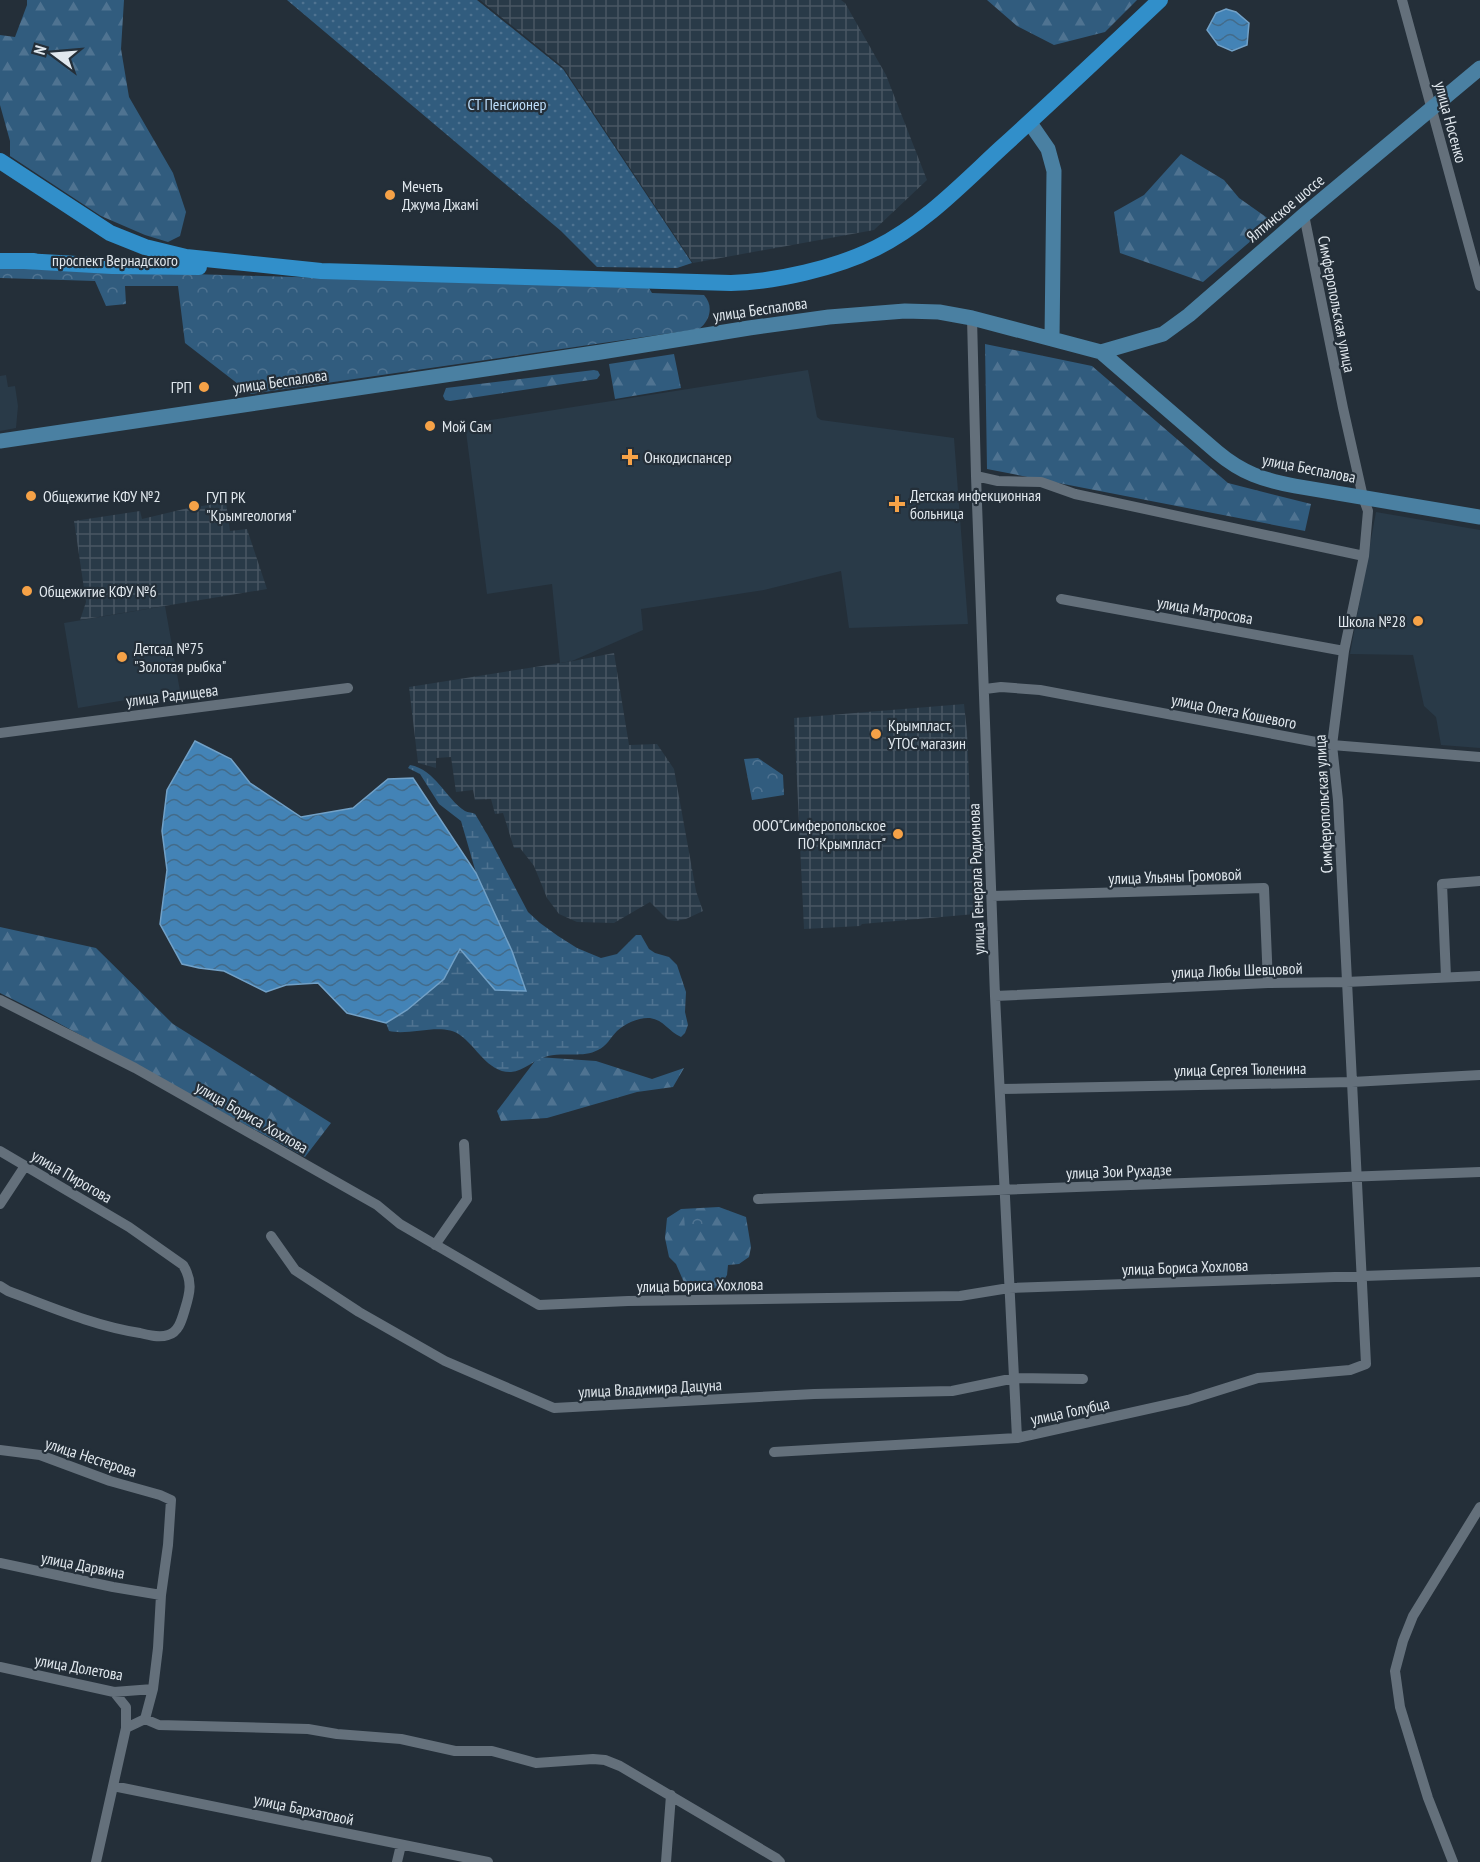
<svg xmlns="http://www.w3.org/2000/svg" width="1480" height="1862" viewBox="0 0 1480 1862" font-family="'PT Sans Narrow',sans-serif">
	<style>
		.built { fill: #293a48 }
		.industrial { fill: url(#industrial-grid) }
		.forest { fill: url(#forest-firs) }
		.wetland { fill: url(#wetland-marsh) }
		.park { fill: url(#park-crowns) }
		.garden { fill: url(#garden-dots) }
		.water { fill: url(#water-waves); stroke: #72a1c7; stroke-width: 1.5 }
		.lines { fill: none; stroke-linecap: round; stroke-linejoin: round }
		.street { stroke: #64707b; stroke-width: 10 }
		.secondary { stroke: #4a80a2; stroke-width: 15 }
		.primary { stroke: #318fca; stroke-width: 16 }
		.poi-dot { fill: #f6a247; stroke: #242f39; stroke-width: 2 }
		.labels { text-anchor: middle; stroke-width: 4.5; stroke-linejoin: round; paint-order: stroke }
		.park-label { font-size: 16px; fill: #bcddfa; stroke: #242f39 }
		.street-label { font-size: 16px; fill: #e1e8ee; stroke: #242f39 }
		.poi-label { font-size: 16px; fill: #e1e8ee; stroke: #242f39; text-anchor: start }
	</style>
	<defs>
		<pattern id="industrial-grid" width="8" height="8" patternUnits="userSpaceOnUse" patternTransform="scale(1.5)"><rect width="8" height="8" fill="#293a48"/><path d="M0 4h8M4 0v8" fill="none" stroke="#485663"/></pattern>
		<pattern id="forest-firs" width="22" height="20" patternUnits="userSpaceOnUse" patternTransform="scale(1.5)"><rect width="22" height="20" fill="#315c7e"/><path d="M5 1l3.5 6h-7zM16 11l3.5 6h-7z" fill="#4f7391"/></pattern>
		<pattern id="wetland-marsh" width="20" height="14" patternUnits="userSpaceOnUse" patternTransform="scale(1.5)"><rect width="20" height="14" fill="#315c7e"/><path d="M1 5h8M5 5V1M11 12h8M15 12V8" fill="none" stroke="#4f7391"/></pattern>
		<pattern id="park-crowns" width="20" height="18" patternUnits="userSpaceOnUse" patternTransform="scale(1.5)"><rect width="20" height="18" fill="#315c7e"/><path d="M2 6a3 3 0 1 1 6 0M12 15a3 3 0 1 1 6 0" fill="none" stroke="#4f7391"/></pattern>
		<pattern id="garden-dots" width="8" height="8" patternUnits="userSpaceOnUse" patternTransform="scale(1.5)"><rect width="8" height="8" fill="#315c7e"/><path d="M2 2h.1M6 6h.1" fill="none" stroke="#4f7391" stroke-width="1.8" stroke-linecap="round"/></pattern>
		<pattern id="water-waves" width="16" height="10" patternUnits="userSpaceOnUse" patternTransform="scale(1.5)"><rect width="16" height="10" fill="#4383b6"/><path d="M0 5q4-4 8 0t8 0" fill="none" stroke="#436b8a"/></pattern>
	</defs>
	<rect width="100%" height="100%" fill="#242f39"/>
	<path class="built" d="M808 370 817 417 821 420 954 438 968 624 849 628 841 571 764 590 641 609 643 630 572 661 560 663 552 584 487 594 465 424Z
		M6 375 8 387 15 386 18 406 16 428 0 431V376Z
		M1376 512 1480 530V748L1441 745 1436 717 1424 706 1413 655 1350 654Z
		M165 606 180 691 78 708 64 623Z"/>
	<path class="industrial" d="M480 0H841L845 3 886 75 927 180 874 230 693 263 563 67Z
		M226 502 230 531 247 529 267 589 80 620 86 602 74 521 140 511 142 519 184 509Z
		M614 653 629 745 657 744 674 769 696 891 703 911 686 919 676 921 668 920 650 902 614 923 577 922 559 914 547 898 534 866 520 848H514L503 813 495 814 491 799 475 800 473 790 456 792 451 757 436 758V768L418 763 409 687 573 661Z
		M964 704 967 732 975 914 862 924 860 926 804 929 794 718Z"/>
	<path class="forest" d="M27 0H124L121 49 129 97 173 173 186 212 180 236 168 242 145 235 101 216 10 156V141L0 105V35L15 37 27 5Z
		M987 0H1137L1105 32 1054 45 1017 26Z
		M1181 154 1224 180 1239 198 1273 222 1203 282 1120 253 1114 212 1144 195Z
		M985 344 1092 366 1228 483 1311 504 1305 531 987 469Z
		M674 354 681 388 615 399 609 364Z
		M594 370 598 371 600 375 597 379 450 401 445 400 443 396 446 388Z
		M0 927 96 948 173 1024 331 1123 305 1157 38 1012 0 993Z
		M538 1057 596 1061 652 1079 684 1068 673 1087 637 1092 547 1118 501 1121 497 1111Z
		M719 1207 746 1217 751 1247 749 1257 739 1264 728 1265 727 1275 719 1288 696 1290 686 1287 676 1264 669 1257 665 1238 667 1218 681 1209Z"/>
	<path class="wetland" d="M410 765C435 769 446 799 465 811 468 813 472 812 475 814 476 815 485 831 487 834L528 912 540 923 558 936 577 948 601 958 617 954 636 935H641L649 949 655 953 669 957 677 965 686 992 685 1012 688 1025 685 1033 681 1037C669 1032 664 1020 650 1018 640 1017 625 1023 617 1031 611 1037 606 1047 598 1050 583 1058 564 1052 548 1056 535 1059 524 1071 511 1072 488 1073 476 1046 460 1035 443 1022 410 1036 389 1031L386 1023 407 1010 444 979 460 949 495 990H526L512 951 476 873 461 821 439 804 420 774 408 768Z"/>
	<path class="park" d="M0 268 649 288 652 293 704 295C714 306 710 321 699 329L251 394 185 343 178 286H125L126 304 106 306 95 281 0 278Z
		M758 758 783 775 784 795 752 800 744 759Z
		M684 1216H702L703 1228H685Z"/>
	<path class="garden" d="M287 0H477L563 69 692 263 677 268 597 267 561 231Z"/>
	<path class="water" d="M1226 9 1236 12 1249 23 1247 45 1232 51 1218 45 1207 30 1216 13Z
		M195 741 231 759 250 783 301 817 353 808 388 779 413 778 476 873 512 951 526 991 495 990 460 949 444 979 407 1010 386 1023 347 1013 318 983 286 985 266 992 224 971 199 968 182 964 160 924 167 870 162 831 167 790Z"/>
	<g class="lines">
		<path class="street" d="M1402 0 1480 286
			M972 318 976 476 995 996 1017 1438
			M976 476 998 481 1041 482 1075 494 1364 556
			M1061 599 1344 651
			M985 689 1001 687 1040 690 1332 745 1480 757
			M0 733 348 688
			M992 896 1264 888 1268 983
			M1446 977 1442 884 1480 881
			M995 996 1268 983 1346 982 1480 976
			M0 1000 135 1068 377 1205 400 1224 539 1305 628 1301 960 1296 1009 1288 1480 1272
			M1000 1089 1352 1082 1480 1075
			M0 1151 129 1227 183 1265C193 1281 190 1293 185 1309 182 1319 179 1332 168 1335 159 1338 148 1335 140 1333 94 1326 51 1307 8 1291L0 1286
			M758 1199 1480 1172
			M0 1204 25 1166
			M271 1236 295 1270 359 1312 445 1361 554 1408 814 1394 952 1391 1015 1378 1083 1379
			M435 1245 467 1199 464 1144
			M0 1450 40 1455 110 1481 160 1495 171 1500 168 1545 161 1595 158 1648 153 1689 145 1719 126 1728 96 1862
			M774 1452 1017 1438 1188 1400 1258 1378 1350 1370 1366 1364 1338 800 1332 745 1344 651 1364 556 1368 511 1363 497 1343 408 1304 215
			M0 1563 113 1587 161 1595
			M0 1667 114 1692 153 1689
			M114 1692 126 1707V1728
			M145 1719 159 1725 308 1729 337 1734 401 1739 455 1751H492L536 1763 593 1759 605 1760 620 1766 776 1858 780 1862
			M113 1786 488 1862
			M397 1862 401 1845
			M666 1862 671 1795
			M1453 1862 1428 1798 1400 1707 1395 1671 1403 1641 1413 1616 1480 1507"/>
		<path class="secondary" d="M1030 123 1048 149 1054 171 1052 339
			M1101 352 1163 334 1189 315 1304 215 1480 68
			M0 441 601 352 749 328 829 317 905 311 939 312 972 318 1101 352 1217 452C1242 473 1263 480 1295 486L1480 517"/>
		<path class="primary" d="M0 161 110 233 145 247 186 257 321 271 731 283C775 282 836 268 876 248 924 224 961 185 1000 149 1054 100 1107 50 1160 0
			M0 261H34
			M24 261 112 266 199 267"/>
	</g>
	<g class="poi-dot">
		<circle cx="390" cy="195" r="6"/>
		<circle cx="204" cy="387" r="6"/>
		<circle cx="430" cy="426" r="6"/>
		<path d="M627 448h6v6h6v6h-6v6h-6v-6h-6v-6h6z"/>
		<circle cx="31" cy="496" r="6"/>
		<path d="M894 495h6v6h6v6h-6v6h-6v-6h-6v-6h6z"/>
		<circle cx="194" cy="506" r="6"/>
		<circle cx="27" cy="591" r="6"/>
		<circle cx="1418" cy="621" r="6"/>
		<circle cx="122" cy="657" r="6"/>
		<circle cx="876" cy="734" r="6"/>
		<circle cx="898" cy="834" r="6"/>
	</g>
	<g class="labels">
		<g class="park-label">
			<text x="507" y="110">СТ Пенсионер</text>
		</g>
		<g class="street-label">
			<text transform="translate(1451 122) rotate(75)" y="6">улица Носенко</text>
			<text transform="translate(1285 208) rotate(-40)" y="6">Ялтинское шоссе</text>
			<text x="115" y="266">проспект Вернадского</text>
			<text transform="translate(1337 304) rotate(79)" y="6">Симферопольская улица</text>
			<text transform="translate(760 309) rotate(-8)" y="6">улица Беспалова</text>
			<text transform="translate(280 381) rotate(-8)" y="6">улица Беспалова</text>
			<text transform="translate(1309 468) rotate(11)" y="6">улица Беспалова</text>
			<text transform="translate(1205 610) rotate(10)" y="6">улица Матросова</text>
			<text transform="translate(172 695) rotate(-7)" y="6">улица Радищева</text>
			<text transform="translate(1234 711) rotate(11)" y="6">улица Олега Кошевого</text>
			<text transform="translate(1323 804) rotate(-93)" y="6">Симферопольская улица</text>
			<text transform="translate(1175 876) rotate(-2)" y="6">улица Ульяны Громовой</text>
			<text transform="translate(976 879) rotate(-92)" y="6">улица Генерала Родионова</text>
			<text transform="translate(1237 970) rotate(-2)" y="6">улица Любы Шевцовой</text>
			<text transform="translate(1240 1069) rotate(-1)" y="6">улица Сергея Тюленина</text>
			<text transform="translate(252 1117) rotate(30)" y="6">улица Бориса Хохлова</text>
			<text transform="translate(1119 1171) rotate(-2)" y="6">улица Зои Рухадзе</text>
			<text transform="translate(72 1176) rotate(30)" y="6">улица Пирогова</text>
			<text transform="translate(1185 1267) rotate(-2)" y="6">улица Бориса Хохлова</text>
			<text transform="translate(700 1285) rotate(-1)" y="6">улица Бориса Хохлова</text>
			<text transform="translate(650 1388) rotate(-3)" y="6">улица Владимира Дацуна</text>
			<text transform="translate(1070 1411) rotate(-12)" y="6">улица Голубца</text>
			<text transform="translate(91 1457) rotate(18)" y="6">улица Нестерова</text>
			<text transform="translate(83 1565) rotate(11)" y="6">улица Дарвина</text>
			<text transform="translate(79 1667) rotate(10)" y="6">улица Долетова</text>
			<text transform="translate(304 1809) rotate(12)" y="6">улица Бархатовой</text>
		</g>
		<g class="poi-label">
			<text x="402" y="192">Мечеть<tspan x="402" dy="18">Джума Джамі</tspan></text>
			<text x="192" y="393" text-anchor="end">ГРП</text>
			<text x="442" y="432">Мой Сам</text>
			<text x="644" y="463">Онкодиспансер</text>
			<text x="910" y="501">Детская инфекционная<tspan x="910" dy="18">больница</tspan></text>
			<text x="43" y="502">Общежитие КФУ №2</text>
			<text x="206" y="503">ГУП РК<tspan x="206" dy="18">"Крымгеология"</tspan></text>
			<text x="39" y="597">Общежитие КФУ №6</text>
			<text x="1406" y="627" text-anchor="end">Школа №28</text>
			<text x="134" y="654">Детсад №75<tspan x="134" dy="18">"Золотая рыбка"</tspan></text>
			<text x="888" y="731">Крымпласт,<tspan x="888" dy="18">УТОС магазин</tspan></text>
			<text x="886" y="831" text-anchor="end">ООО"Симферопольское<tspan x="886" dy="18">ПО"Крымпласт"</tspan></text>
		</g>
	</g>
	<g transform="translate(54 54) rotate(286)" stroke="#242f39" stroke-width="4.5" paint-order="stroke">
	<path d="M0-4.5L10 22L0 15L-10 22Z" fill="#e1e8ee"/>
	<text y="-9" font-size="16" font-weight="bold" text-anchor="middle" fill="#e1e8ee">N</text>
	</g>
</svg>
